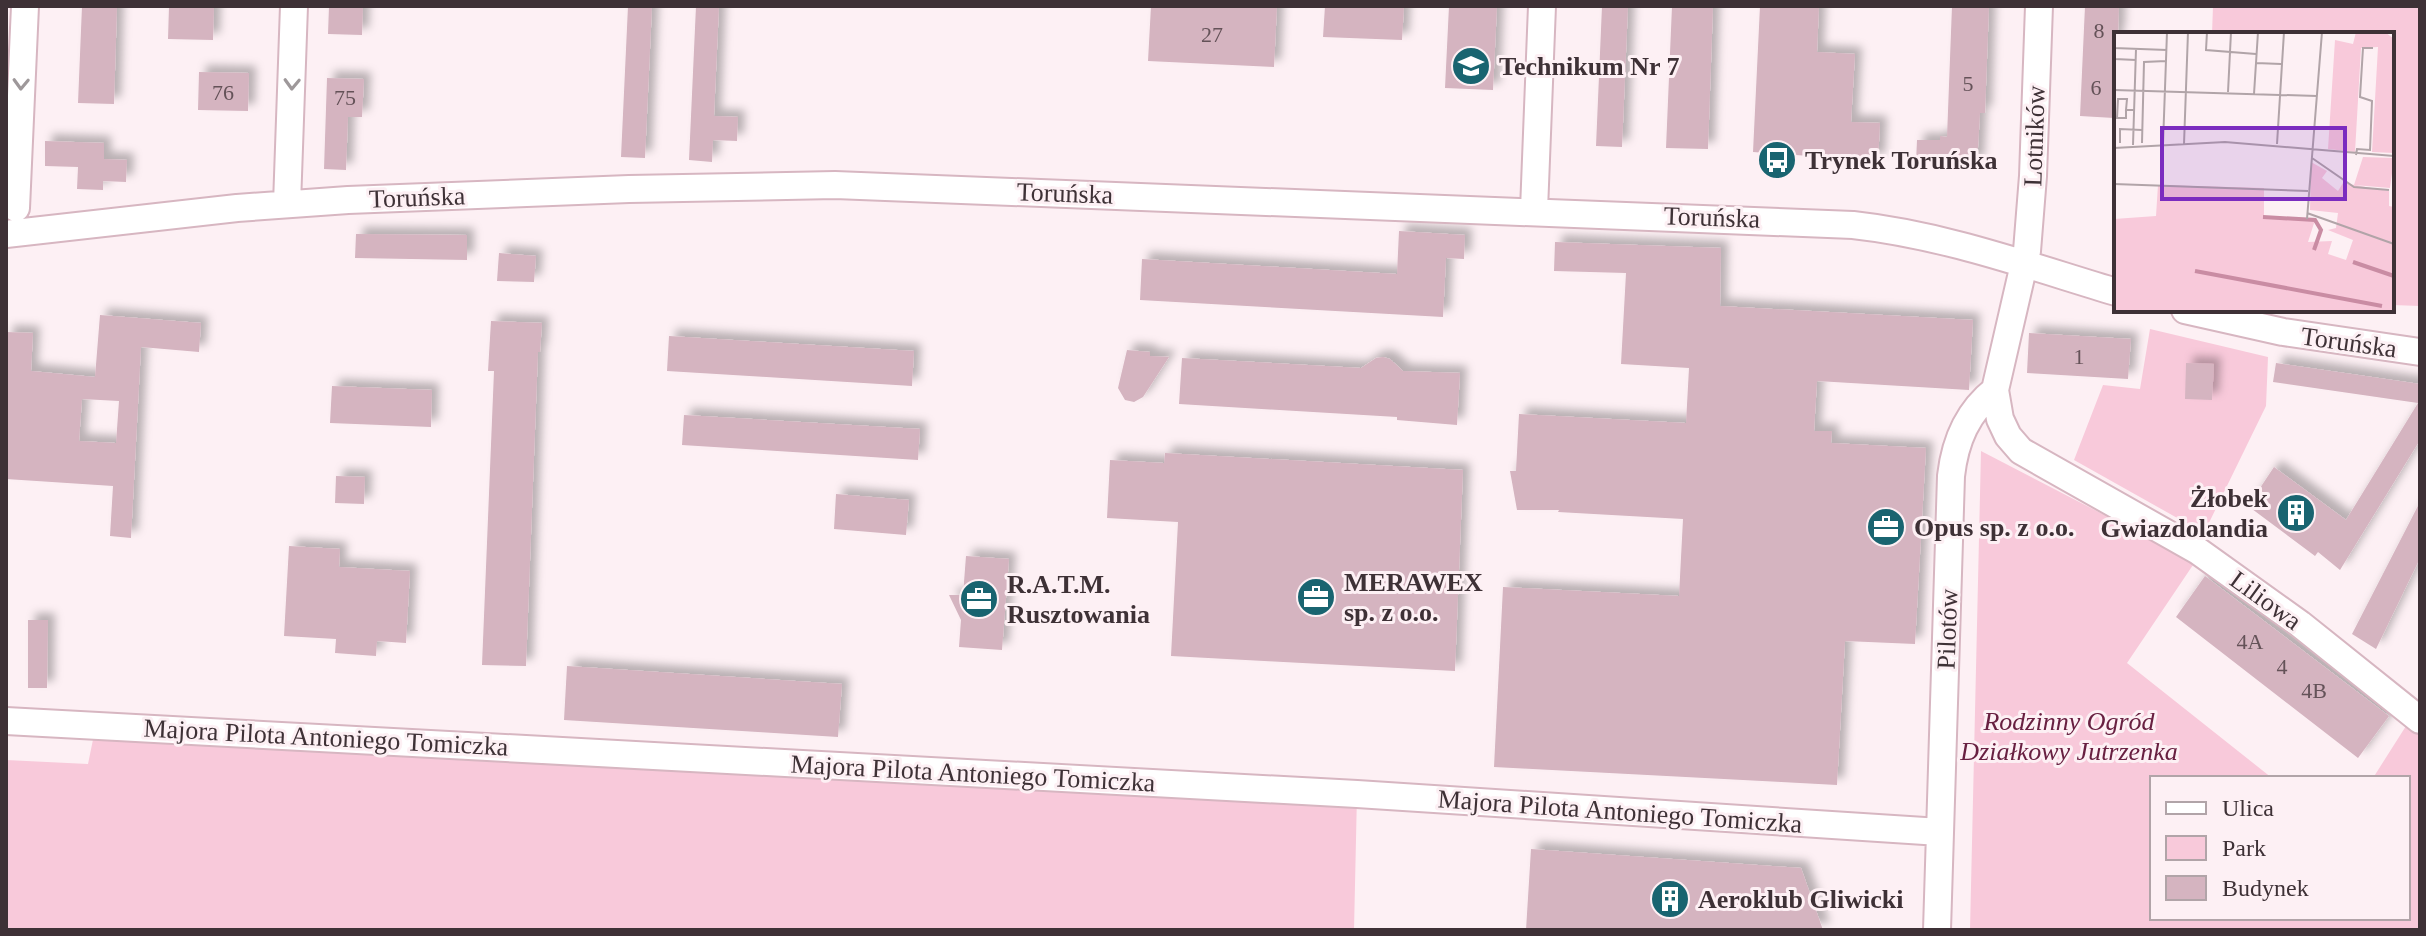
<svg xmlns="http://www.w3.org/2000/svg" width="2426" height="936" viewBox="0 0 2426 936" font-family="Georgia,serif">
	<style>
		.green { fill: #f8c9da }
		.building { fill: #d5b4c0; fill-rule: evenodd; filter: url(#shadow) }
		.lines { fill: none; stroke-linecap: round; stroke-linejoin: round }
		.minor-casing { stroke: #d7b6c1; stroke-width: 30 }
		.minor { stroke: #fff; stroke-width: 26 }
		.oneway { stroke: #9e989a }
		.labels { text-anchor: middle; stroke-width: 6; stroke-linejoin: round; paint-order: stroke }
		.number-label { font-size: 22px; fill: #645258 }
		.poi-label { font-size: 26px; font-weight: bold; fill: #3e3136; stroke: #fdf0f4; text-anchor: start }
		.street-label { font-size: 26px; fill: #3e3136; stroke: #fdf0f4 }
		.park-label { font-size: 26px; font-style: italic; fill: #682041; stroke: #fdf0f4 }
		.inset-river { fill: none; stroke: #c98ca3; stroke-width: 4 }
		.inset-road { fill: none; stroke: #b1a4a8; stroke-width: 2 }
		.view { fill: #7b2cbf; fill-opacity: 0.15; stroke: #7b2cbf; stroke-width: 4 }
		.inset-edge { fill: none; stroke: #3e3136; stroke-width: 4 }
	</style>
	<defs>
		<filter id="shadow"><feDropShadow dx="7" dy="-7" stdDeviation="4" flood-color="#0004"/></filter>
	</defs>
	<rect width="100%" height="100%" fill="#fdf0f4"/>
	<path class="green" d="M2213 6H2420V306L2392 305V34H2212Z
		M2150 329 2268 357 2266 406 2204 533 2074 460 2103 385 2140 389Z
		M1981 451 2195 562 2127 663 2272 778H2152V918H2408V778H2373L2406 726 2420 734V930H1970Z
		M96 725 1357 794 1354 930H6V760L88 764Z"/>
	<path class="building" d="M82 6H117L114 104 78 103Z
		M169 6H214L213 40 168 39Z
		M329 6H363L362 35 328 34Z
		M628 6H652L645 158 621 157Z
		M696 6H719L714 116 738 117 737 141 713 140 712 162 689 160Z
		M1151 6H1277L1274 67 1148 61Z
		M1325 6H1404L1402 40 1323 37Z
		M1449 6H1497L1493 90 1445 88Z
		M1602 6H1628L1622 147 1596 146Z
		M1672 6H1713L1708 149 1666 148Z
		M1760 6H1819L1817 52 1855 54 1851 122 1880 123 1878 161 1753 152Z
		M1952 6H1989L1985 113H1980L1977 165 1916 162 1917 140H1940V136L1947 137Z
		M2085 6H2119L2118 34H2116L2114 118 2080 116Z
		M199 72 249 73 248 111 198 110Z
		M327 78 364 79 362 117H348L346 170 324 169Z
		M45 141 104 143V159L127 160 126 182 103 181V190L77 189 78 167 45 166Z
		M1399 231 1465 235 1464 259 1446 258 1443 317 1140 300 1142 259 1397 274Z
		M356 234 467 235V260L355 258Z
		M1555 242 1721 248 1720 306 1973 320 1969 390 1817 381 1814 431H1832L1831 443 1926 448 1915 644 1845 641 1837 785 1494 767 1503 587 1679 596 1683 519 1558 512 1559 510H1517L1510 471H1516L1519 414 1686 423 1689 368 1621 364 1626 273 1554 271Z
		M499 253 536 256 534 282 497 281Z
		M100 315 201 323 199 352 141 347 131 538 110 536 113 486 6 479V332L33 333 31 371 95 377ZM82 399 119 401 116 443 79 441Z
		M491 321 542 323 540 352H538L526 666 482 665 494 371H488Z
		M2029 333 2131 339 2128 379 2027 373Z
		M669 336 914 351 912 386 667 371Z
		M1127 350 1150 352V356L1169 357 1143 397 1134 402 1125 400 1118 388Z
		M1383 357 1390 359 1403 371 1460 373 1457 425 1397 420V417L1179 404 1182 358 1361 368 1376 358Z
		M2186 363 2214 364 2212 400 2185 399Z
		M2276 363 2420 384V440L2340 570 2318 552 2315 556 2248 506 2274 467 2346 520 2418 403 2273 382Z
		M332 386 432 390 431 427 330 423Z
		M684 415 920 429 918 460 682 445Z
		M1165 453 1463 470 1455 671 1171 656 1178 522 1107 518 1110 460 1164 463Z
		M336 476 365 477 364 504 335 503Z
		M836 494 909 500 906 535 834 529Z
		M2420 502V558L2376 649 2352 634Z
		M289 546 340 549 339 567 410 571 406 643 377 641 376 656 335 653 336 639 284 636Z
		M966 556 1009 559 1002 650 959 647 961 620 949 595H963Z
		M2205 576 2389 716 2358 758 2176 617Z
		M28 620H48L47 688H28Z
		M567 666 842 684 838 737 564 720Z
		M1531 849 1801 868 1823 930H1526Z"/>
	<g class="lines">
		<g class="minor-casing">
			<path id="minor" d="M2039 6 2033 176 2027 251 1995 390 2000 419 2008 436 2021 451 2198 551 2300 624 2420 720
				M287 204 294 6
				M16 208 25 6
				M1534 210 1542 6
				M6 234 237 208 348 200 629 189 835 185 1853 225C1944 235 2029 266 2116 292
				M2185 310 2283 332 2420 352
				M6 721 1357 794 1940 832
				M1937 930 1951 476C1955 441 1967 412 1995 390"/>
		</g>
		<use href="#minor" class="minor"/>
	</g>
	<defs><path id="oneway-chevron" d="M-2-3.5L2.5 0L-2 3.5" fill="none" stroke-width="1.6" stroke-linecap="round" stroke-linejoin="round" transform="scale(2)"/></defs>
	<g class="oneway">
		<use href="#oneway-chevron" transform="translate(21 84) rotate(92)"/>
		<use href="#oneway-chevron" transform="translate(292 84) rotate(92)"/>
	</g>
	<defs>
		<g id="school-disc" transform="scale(2)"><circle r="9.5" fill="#196470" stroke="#fdf0f4"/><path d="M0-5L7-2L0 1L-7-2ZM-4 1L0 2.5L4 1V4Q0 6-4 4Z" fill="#fff"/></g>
		<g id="bus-disc" transform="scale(2)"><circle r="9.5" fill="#196470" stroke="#fdf0f4"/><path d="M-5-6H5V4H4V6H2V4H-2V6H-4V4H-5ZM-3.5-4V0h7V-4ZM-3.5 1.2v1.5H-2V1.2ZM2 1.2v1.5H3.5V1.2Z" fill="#fff"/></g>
		<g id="building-disc" transform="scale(2)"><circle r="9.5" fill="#196470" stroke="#fdf0f4"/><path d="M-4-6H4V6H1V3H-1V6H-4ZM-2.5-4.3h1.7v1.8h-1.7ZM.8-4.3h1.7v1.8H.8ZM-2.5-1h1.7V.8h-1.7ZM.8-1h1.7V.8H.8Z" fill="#fff"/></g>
		<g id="office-disc" transform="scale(2)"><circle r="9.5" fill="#196470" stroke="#fdf0f4"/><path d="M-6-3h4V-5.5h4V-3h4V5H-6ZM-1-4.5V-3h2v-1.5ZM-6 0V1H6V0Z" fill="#fff"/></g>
	</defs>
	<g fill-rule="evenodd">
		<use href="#school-disc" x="1471" y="66"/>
		<use href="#bus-disc" x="1777" y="160"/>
		<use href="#building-disc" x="2296" y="513"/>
		<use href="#office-disc" x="1886" y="527"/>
		<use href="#office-disc" x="1316" y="597"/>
		<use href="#office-disc" x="979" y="599"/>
		<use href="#building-disc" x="1670" y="899"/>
	</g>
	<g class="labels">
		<g class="number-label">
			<text x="2099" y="38">8</text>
			<text x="1212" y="42">27</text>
			<text x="1968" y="91">5</text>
			<text x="2096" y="95">6</text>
			<text x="223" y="100">76</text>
			<text x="345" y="105">75</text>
			<text x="2079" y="364">1</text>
			<text x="2250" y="649">4A</text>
			<text x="2282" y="674">4</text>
			<text x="2314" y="698">4B</text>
		</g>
		<g class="poi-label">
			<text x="1499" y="75">Technikum Nr 7</text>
			<text x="1805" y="169">Trynek Toruńska</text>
			<text x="2268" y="507" text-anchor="end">Żłobek<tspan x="2268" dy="30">Gwiazdolandia</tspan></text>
			<text x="1914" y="536">Opus sp. z o.o.</text>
			<text x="1344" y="591">MERAWEX<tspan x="1344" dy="30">sp. z o.o.</tspan></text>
			<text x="1007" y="593">R.A.T.M.<tspan x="1007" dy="30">Rusztowania</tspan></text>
			<text x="1698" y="908">Aeroklub Gliwicki</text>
		</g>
		<g class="street-label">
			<text transform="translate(2034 136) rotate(-88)" y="9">Lotników</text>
			<text transform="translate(1065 193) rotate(2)" y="9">Toruńska</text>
			<text transform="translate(417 197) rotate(-2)" y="9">Toruńska</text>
			<text transform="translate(1712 217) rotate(2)" y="9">Toruńska</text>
			<text transform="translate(2349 342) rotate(8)" y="9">Toruńska</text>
			<text transform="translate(2266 600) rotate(36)" y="9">Liliowa</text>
			<text transform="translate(1947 629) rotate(-88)" y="9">Pilotów</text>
			<text transform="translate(326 737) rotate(3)" y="9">Majora Pilota Antoniego Tomiczka</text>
			<text transform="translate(973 773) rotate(3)" y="9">Majora Pilota Antoniego Tomiczka</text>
			<text transform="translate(1620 811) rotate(4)" y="9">Majora Pilota Antoniego Tomiczka</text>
		</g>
		<g class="park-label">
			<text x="2069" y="730">Rodzinny Ogród<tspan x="2069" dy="30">Działkowy Jutrzenka</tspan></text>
		</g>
	</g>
	<g transform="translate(2114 32)">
		<rect width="280" height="280" fill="#fdf0f4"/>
		<path d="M242 0H271L280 7V121L258 120 264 15 247 16 241 120 214 117 221 8 239 12ZM249 125 280 126 276 156 240 153ZM197 130 213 139 208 146 224 159 229 151 275 159V174L280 175V280H0V187L42 184 44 153 150 156V184L201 188 194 210 218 209 214 222 232 228 239 208 214 198 222 196 224 181 196 178Z" fill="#f8c9da"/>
		<path class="inset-river" d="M149 185 201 188 207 198 200 218M239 230 280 244M81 239 268 274"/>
		<path class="inset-road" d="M1 0V27L22 28M93 0 92 18 142 22M0 16 53 18M142 31 167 32M0 58 203 64M114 60 117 0M140 62 144 0M12 78V86H3L4 67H13L12 78H20M6 111V97L28 98M28 111 30 30 52 29M49 112 53 0M70 112 74 0M163 112 170 0M19 113 22 17M0 116 111 110 280 124M242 123 243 117 256 118 258 69 246 65 249 16H259M198 126 240 155 275 158M0 152 194 159M193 181 280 212M193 187 208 0"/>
		<path class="view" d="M48 96H231V167H48Z"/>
		<rect width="280" height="280" class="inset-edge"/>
	</g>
	<rect width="2426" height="936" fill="none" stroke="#3e3136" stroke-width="16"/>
	<rect x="2150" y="776" width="260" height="144" fill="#fdf0f4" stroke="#b1a4a8" stroke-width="2"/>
	<rect x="2166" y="802" width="40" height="12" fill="#ffffff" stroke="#b1a4a8" stroke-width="2"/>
	<text x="2222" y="816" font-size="24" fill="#3e3136">Ulica</text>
	<rect x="2166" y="836" width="40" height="24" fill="#f8c9da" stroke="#b1a4a8" stroke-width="2"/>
	<text x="2222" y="856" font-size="24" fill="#3e3136">Park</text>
	<rect x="2166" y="876" width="40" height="24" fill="#d5b4c0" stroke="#b1a4a8" stroke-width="2"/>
	<text x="2222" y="896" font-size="24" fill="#3e3136">Budynek</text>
</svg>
